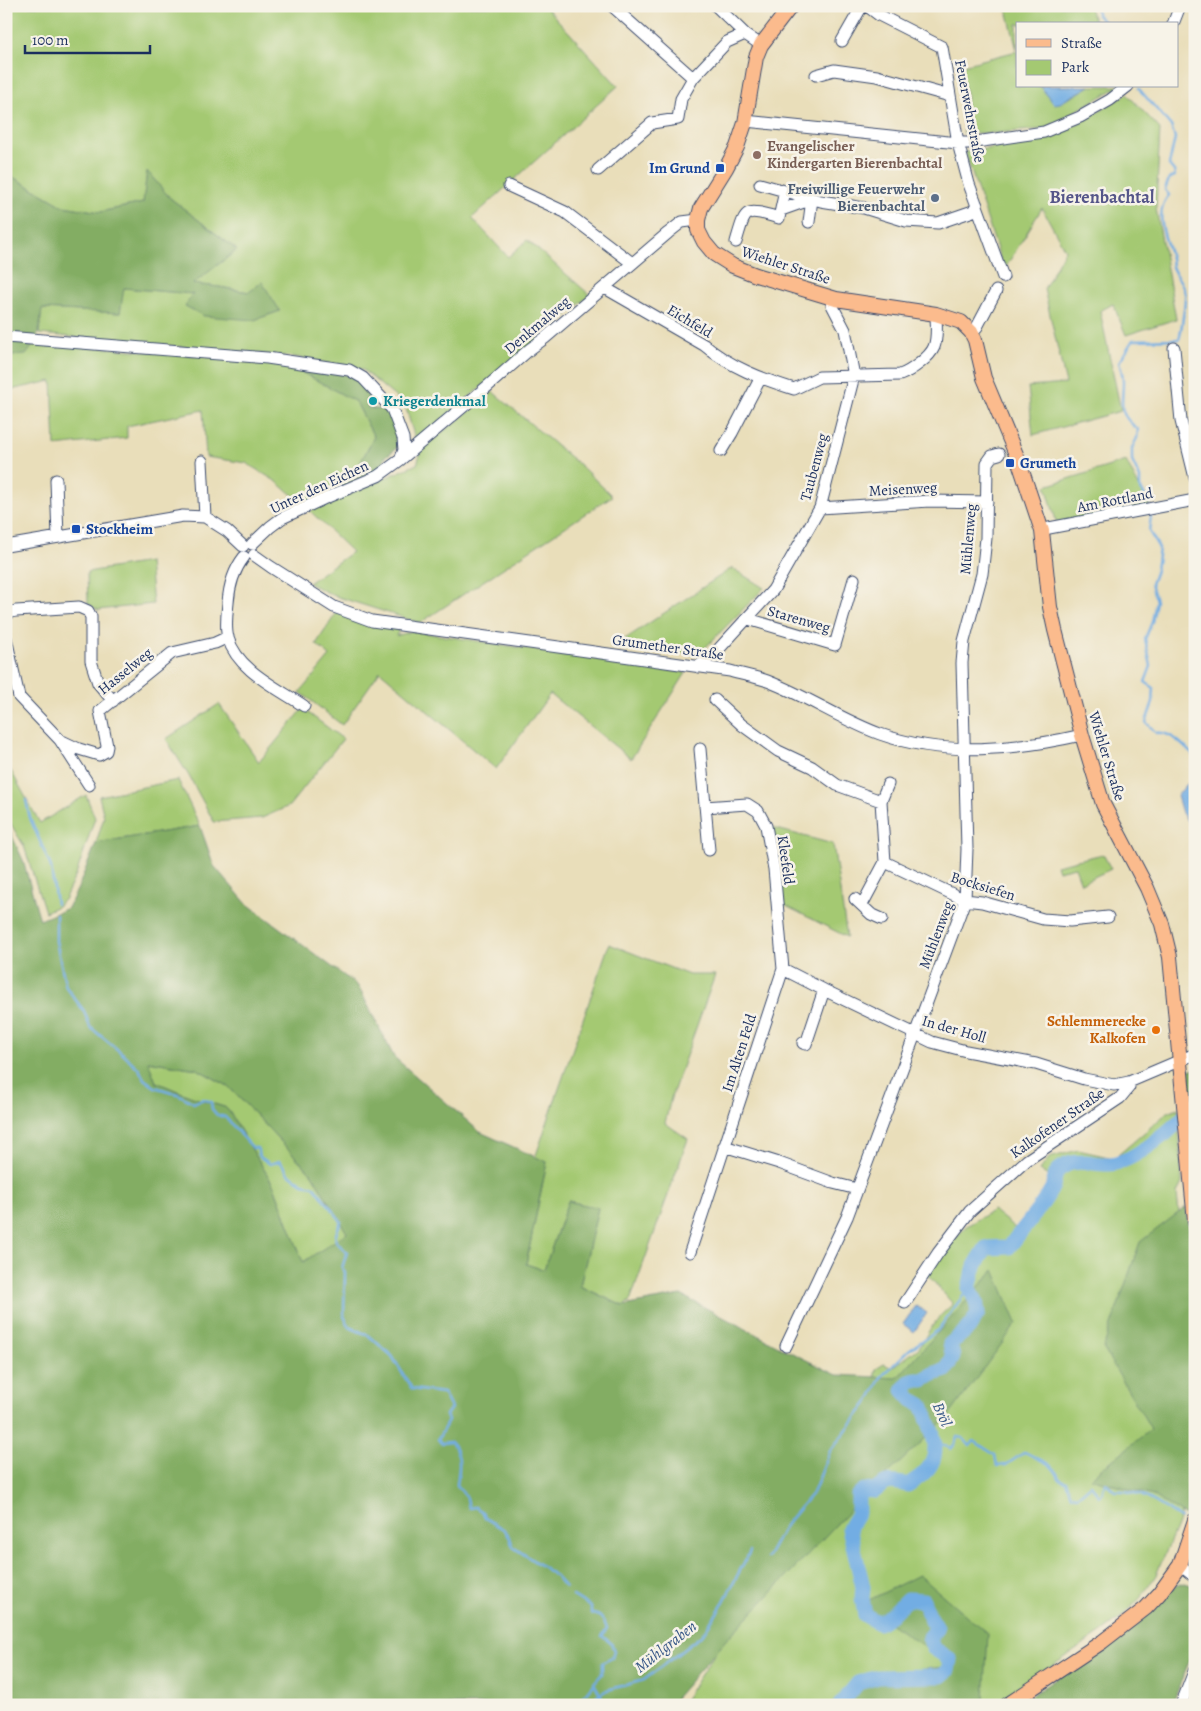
<svg xmlns="http://www.w3.org/2000/svg" width="1201" height="1711" viewBox="0 0 1201 1711" font-family="Alegreya,serif">
	<style>
		.green { fill: #a4c972; stroke: #607c68 }
		.forest { fill: #83ad64; stroke: #4f6e61; fill-rule: evenodd }
		.water { fill: #72ade3; stroke: #466ea0 }
		.lines { fill: none; stroke-linecap: round; stroke-linejoin: round }
		.stream { stroke: #72ade3; stroke-width: 2.5 }
		.river { stroke: #72ade3; stroke-width: 15 }
		.minor-casing { stroke: #3a496c; stroke-width: 13 }
		.major-casing { stroke: #3a496c; stroke-width: 16 }
		.minor { stroke: #fff; stroke-width: 11 }
		.major { stroke: #fbbb8d; stroke-width: 14 }
		.education-dot { fill: #8d6e63; stroke: #f7f3e8; stroke-width: 2 }
		.transit-dot { fill: #1a4fb4; stroke: #f7f3e8; stroke-width: 2 }
		.service-dot { fill: #5c6f8a; stroke: #f7f3e8; stroke-width: 2 }
		.culture-dot { fill: #0f9aa8; stroke: #f7f3e8; stroke-width: 2 }
		.food-dot { fill: #e8710a; stroke: #f7f3e8; stroke-width: 2 }
		.labels { text-anchor: middle; stroke-width: 5; stroke-linejoin: round; paint-order: stroke }
		.street-label { font-size: 15px; fill: #1b2f5e; stroke: #f7f3e8 }
		.education-label { font-size: 15px; font-weight: bold; fill: #785e54; stroke: #f7f3e8; text-anchor: start }
		.transit-label { font-size: 15px; font-weight: bold; fill: #164399; stroke: #f7f3e8; text-anchor: start }
		.service-label { font-size: 15px; font-weight: bold; fill: #4e5e75; stroke: #f7f3e8; text-anchor: end }
		.culture-label { font-size: 15px; font-weight: bold; fill: #0d838f; stroke: #f7f3e8; text-anchor: start }
		.food-label { font-size: 15px; font-weight: bold; fill: #c56008; stroke: #f7f3e8; text-anchor: end }
		.water-label { font-size: 16px; font-style: italic; fill: #355586; stroke: #f7f3e8 }
		.quarter-label { font-size: 18px; font-weight: bold; fill: #555589; stroke: #f7f3e8 }
	</style>
	<rect width="100%" height="100%" fill="#f7f3e8"/>
	<filter id="ink" filterUnits="userSpaceOnUse"><feTurbulence type="fractalNoise" baseFrequency=".02" numOctaves="2"/><feDisplacementMap in="SourceGraphic" scale="10" xChannelSelector="R" yChannelSelector="G"/><feConvolveMatrix kernelMatrix="1 2 1 2 8 2 1 2 1" color-interpolation-filters="sRGB"/></filter>
	<filter id="wash" filterUnits="userSpaceOnUse"><feTurbulence type="fractalNoise" baseFrequency=".0096" numOctaves="4" result="noise"/><feDisplacementMap in="SourceGraphic" scale="20" xChannelSelector="R" yChannelSelector="G"/><feGaussianBlur stdDeviation="1.12" result="paint"/><feColorMatrix in="noise" values="0 0 0 0 0 0 0 0 0 0 0 0 0 0 0 0 0 1.4 0 .05"/><feComposite in="paint" operator="in"/></filter>
	<g filter="url(#wash)">
		<rect width="100%" height="100%" fill="#e9deba"/>
		<path class="green" d="M6 6H545L618 86 472 218 508 257 527 240 590 295 416 442 405 405 363 370 295 357 39 334 42 309 120 313 123 288 194 294 254 320 280 311 249 292 219 287 192 284 237 250 170 198 147 172 143 203 100 212 63 206 6 173Z
			M1006 6H1088L1096 24H1017V50Z
			M1017 51V86H1040L1054 104 1072 97 1090 86H1120L1044 129 996 133H963L967 97 959 66Z
			M1127 94 1160 129 1156 208 1176 319 1126 335 1113 304 1100 311 1121 411 1033 435 1028 387 1066 384 1044 289 1065 250 1042 208 1004 270 965 152 1051 139Z
			M6 341 9 355 36 342 285 363 356 402 374 437 349 484 303 504 277 482 246 463 206 457 203 410 127 426V438L55 446 52 381 6 391Z
			M493 392 582 467 612 496 420 623 335 596 308 583 352 552 310 511 417 464 422 448Z
			M1126 461 1149 506 1057 524 1046 486Z
			M149 562 153 604 98 610 88 604 87 572Z
			M732 568 764 588 698 655 616 645Z
			M337 612 399 630 396 636 412 631 686 673 631 759 550 694 496 769 380 671 342 725 300 692 330 656 316 644Z
			M219 704 259 762 303 709 343 739 289 806 262 818 214 822 189 776 166 739Z
			M6 762 40 823 86 795 95 818 77 872 64 900 56 907 45 912 24 846 6 816Z
			M178 780 200 826 96 843 104 817 99 796Z
			M773 828 833 844 847 937 784 905Z
			M1103 854 1111 869 1081 883 1075 867 1058 871 1056 865Z
			M609 944 689 975H715L671 1098 665 1123 688 1139 630 1301 623 1306 580 1286 598 1208 568 1201 544 1270 526 1264 547 1162 535 1158Z
			M147 1061 197 1069 228 1086 312 1174 348 1233 303 1263 274 1186 227 1108 192 1097 156 1082Z
			M1178 1108 1182 1183 1177 1193 1195 1390 1188 1491 1177 1526 1156 1575 1142 1596 1122 1617 1102 1632 995 1705H681L715 1653 732 1618 873 1384 876 1369 884 1364 892 1368 919 1348 930 1329 941 1315 953 1304 927 1274 965 1227 993 1210 1015 1228 1034 1208 1051 1177 1039 1171 1049 1158 1078 1150 1113 1158 1117 1156 1168 1112Z"/>
		<path class="forest" d="M147 171 170 198 237 250 193 284 219 287 249 292 262 282 280 311 254 320 204 316 185 306 193 294 124 288 120 313 42 309C39 331 40 337 26 355L9 356 6 332V173L63 206 100 212 143 203Z
			M285 363 363 378 368 389V408L397 411 406 441 385 457 383 467 349 484 374 437 356 402Z
			M6 823 23 860 40 920 68 908 78 888 96 843 200 826 214 866 246 903 358 986 394 1057 480 1132 547 1162 526 1264 544 1270 568 1201 598 1208 580 1286 623 1306 681 1295 788 1351 837 1375 897 1378 994 1270 1017 1323 949 1416 853 1507 725 1641 669 1705H6V854L12 850 8 838H6ZM148 1061 197 1069 228 1086 312 1174 347 1233 303 1262 274 1186 227 1108 192 1097 156 1082Z
			M1195 1069V1148L1185 1070Z
			M1186 1207 1195 1263V1493L1189 1518 1153 1496 1090 1478 1151 1429 1103 1348 1140 1242Z
			M919 1575 988 1634 984 1701 974 1705H831L859 1676 953 1666 861 1604Z
			M1185 1583 1191 1585 1195 1590V1646L1172 1705H1017L1135 1626 1163 1600 1174 1587 1180 1584Z"/>
		<path class="water" d="M1040 86H1090L1060 103 1054 104Z
			M1195 783V833L1182 813 1177 796 1187 784Z
			M916 1306 927 1313 914 1332 903 1324Z"/>
		<g class="lines">
			<path class="stream" d="M1097 6V15L1103 21V24
				M1139 89 1171 126 1175 138 1169 165 1174 171 1175 176 1169 179 1165 190 1169 195C1153 213 1166 238 1171 258 1172 262 1171 266 1173 269 1177 277 1183 284 1185 293 1186 297 1181 335 1179 339L1133 340 1119 362C1121 368 1123 375 1123 382 1123 404 1116 413 1138 429L1137 438 1132 448V461L1140 478V488L1150 503
				M1151 516 1149 531 1159 548 1156 570 1151 584 1156 601 1152 622 1145 639 1151 666 1145 682 1154 688 1153 702 1146 722 1156 733C1172 731 1184 747 1195 757
				M26 800 30 818 51 867 56 904
				M56 915V941L66 987 84 1011 90 1027 123 1054 139 1069 144 1079 155 1087 178 1094 194 1103 203 1099 211 1102 212 1109 217 1115 225 1117 253 1148H257L260 1157 270 1164 280 1161 288 1173 303 1184 314 1186 341 1221C334 1240 331 1238 347 1252L342 1268 345 1272 344 1316 349 1327 368 1335 392 1356 412 1389 443 1393 451 1408 446 1415 448 1421 438 1439 441 1443 451 1442C463 1458 459 1467 457 1485L467 1498 469 1508 475 1507 483 1512 485 1518 505 1530 510 1538 513 1547 552 1573 565 1587
				M935 1441 951 1449 955 1444 957 1437 963 1438 970 1446 974 1441 995 1455 997 1466 1006 1465 1025 1452C1040 1461 1052 1461 1059 1478L1066 1481 1071 1495 1078 1496 1091 1485 1099 1496 1102 1494 1105 1482 1115 1491C1139 1489 1161 1505 1180 1518
				M767 1558 786 1524 814 1491 830 1451 869 1401 881 1377 910 1349 937 1331 969 1288
				M573 1596 591 1607V1614C601 1614 603 1620 607 1628L602 1636 611 1643 614 1651 612 1658 602 1663V1674L594 1683 606 1705
				M576 1705 594 1683
				M583 1705 607 1690 644 1680 702 1635 721 1607 750 1551"/>
			<path class="river" d="M840 1705 858 1683 878 1677 941 1676 948 1670 950 1659 933 1648 929 1637 937 1628 929 1615 923 1600 907 1599 891 1615 879 1623 865 1615 862 1598 863 1587 849 1528 858 1513V1495L864 1490 875 1491C887 1479 892 1482 908 1485 913 1481 919 1478 924 1473 945 1454 931 1427 922 1405L911 1399 903 1390 911 1380H923L933 1374 946 1370 953 1357 950 1344 969 1328 978 1313 976 1301 969 1288 975 1266 986 1248 1009 1247C1023 1228 1041 1209 1052 1188 1056 1180 1053 1173 1061 1168 1076 1157 1094 1165 1110 1164 1136 1162 1177 1125 1195 1106"/>
		</g>
	</g>
	<g filter="url(#ink)">
		<g class="lines">
			<g class="minor-casing">
				<path id="minor" d="M612 6 693 78 727 42 745 34 761 45
					M716 6 745 34
					M867 6 879 15 942 47 958 143 969 184 1003 277
					M1173 24 1180 6
					M842 41 862 6
					M816 75 834 70 877 76 950 96
					M745 121 958 143H969L1044 132 1080 117 1110 100 1128 86
					M598 170 652 123 678 119 681 99 693 78
					M760 184 821 201 864 208 906 221 938 223 973 211 977 205
					M509 186 565 212 632 263
					M781 210 812 199 809 222
					M736 242C746 208 744 208 779 218L785 191
					M605 288 704 345C730 367 762 379 794 389L819 377 900 375C911 371 930 357 934 347 938 337 936 324 936 314
					M971 332 977 327 996 291
					M6 337 267 358 349 370 363 378 392 409 403 438 404 450 400 460
					M1174 348 1181 421 1195 478
					M721 451 732 433 760 379
					M202 461 205 517
					M56 480 58 537
					M820 508 930 501 987 502
					M1042 531 1049 528 1195 500
					M252 544 270 527 282 518 323 499 378 476 400 460 489 385 530 349 545 338 668 233 682 222 698 220
					M6 546 183 516 205 517 227 531 243 546
					M254 555 271 567 334 607 372 621 730 671C743 675 758 677 770 682 808 697 842 720 880 734 945 757 1016 750 1082 735
					M244 557C234 570 229 587 228 603 227 613 225 628 228 638 238 671 278 688 304 706
					M6 613 16 611 79 607 88 611 91 617V661L98 683 113 701
					M748 619 835 645 854 579
					M6 638 19 697 60 740 89 785
					M698 667 717 651 773 590 820 508 854 376 845 330 832 305V298
					M715 700 742 725 778 751 812 767 837 785 881 801 885 862
					M60 740 79 749 99 755 106 751 107 746 100 711 172 653 215 643 228 637
					M700 749 709 850
					M881 801 888 784
					M885 862 965 900 982 902 1043 919 1070 921 1108 917
					M855 899 871 914 882 919
					M862 905 885 862
					M783 969 824 990 932 1042 966 1051 1036 1064 1084 1079 1114 1085 1129 1082 1195 1054
					M803 1043 806 1044 824 990
					M724 1146 779 1163 833 1183 857 1189
					M690 1252 783 969 774 869 766 826 758 811 747 804 705 807
					M905 1303 938 1253 970 1211 1027 1160 1120 1098 1129 1087V1082
					M786 1346 847 1217 965 900 967 849 962 663 964 641 982 574 984 557 986 538 987 463 992 456 999 454
					M1180 1565 1195 1577
					M1181 1705 1195 1669"/>
			</g>
			<g class="major-casing">
				<path id="major" d="M791 6 761 45 756 57 745 123 737 147 726 168 701 208 698 220V230L704 242 714 254 733 266 756 275 836 299 936 314 961 322 971 332 975 340 984 378 1018 459 1042 531 1050 607 1055 630 1082 735 1103 804 1147 888 1162 924 1170 957 1195 1221
					M1007 1705 1102 1642 1146 1608 1159 1594 1180 1565 1195 1520"/>
			</g>
			<use href="#minor" class="minor"/>
			<use href="#major" class="major"/>
		</g>
	</g>
	<circle class="education-dot" cx="757" cy="155" r="5"/>
	<g class="transit-dot">
		<rect x="715" y="163" width="10" height="10" rx="2.5"/>
		<rect x="1005" y="458" width="10" height="10" rx="2.5"/>
		<rect x="71" y="524" width="10" height="10" rx="2.5"/>
	</g>
	<circle class="service-dot" cx="935" cy="198" r="5"/>
	<circle class="culture-dot" cx="373" cy="401" r="5"/>
	<circle class="food-dot" cx="1156" cy="1030" r="5"/>
	<g class="labels">
		<g class="street-label">
			<text transform="translate(970 111) rotate(79)" y="5">Feuerwehrstraße</text>
			<text transform="translate(786 265) rotate(18)" y="5">Wiehler Straße</text>
			<text transform="translate(690 321) rotate(31)" y="5">Eichfeld</text>
			<text transform="translate(537 325) rotate(-40)" y="5">Denkmalweg</text>
			<text transform="translate(814 467) rotate(-75)" y="5">Taubenweg</text>
			<text transform="translate(319 487) rotate(-25)" y="5">Unter den Eichen</text>
			<text transform="translate(903 489) rotate(-3)" y="5">Meisenweg</text>
			<text transform="translate(1115 500) rotate(-11)" y="5">Am Rottland</text>
			<text transform="translate(968 539) rotate(-85)" y="5">Mühlenweg</text>
			<text transform="translate(799 619) rotate(16)" y="5">Starenweg</text>
			<text transform="translate(668 647) rotate(8)" y="5">Grumether Straße</text>
			<text transform="translate(125 671) rotate(-39)" y="5">Hasselweg</text>
			<text transform="translate(1107 756) rotate(73)" y="5">Wiehler Straße</text>
			<text transform="translate(786 860) rotate(82)" y="5">Kleefeld</text>
			<text transform="translate(983 886) rotate(17)" y="5">Bocksiefen</text>
			<text transform="translate(936 935) rotate(-69)" y="5">Mühlenweg</text>
			<text transform="translate(954 1029) rotate(16)" y="5">In der Holl</text>
			<text transform="translate(739 1053) rotate(-72)" y="5">Im Alten Feld</text>
			<text transform="translate(1057 1123) rotate(-35)" y="5">Kalkofener Straße</text>
		</g>
		<g class="education-label">
			<text x="767" y="151">Evangelischer<tspan x="767" dy="17">Kindergarten Bierenbachtal</tspan></text>
		</g>
		<g class="transit-label">
			<text x="710" y="173" text-anchor="end">Im Grund</text>
			<text x="1020" y="468">Grumeth</text>
			<text x="86" y="534">Stockheim</text>
		</g>
		<g class="service-label">
			<text x="925" y="194">Freiwillige Feuerwehr<tspan x="925" dy="17">Bierenbachtal</tspan></text>
		</g>
		<g class="culture-label">
			<text x="383" y="406">Kriegerdenkmal</text>
		</g>
		<g class="food-label">
			<text x="1146" y="1026">Schlemmerecke<tspan x="1146" dy="17">Kalkofen</tspan></text>
		</g>
		<g class="water-label">
			<text transform="translate(943 1414) rotate(67)" y="6">Bröl</text>
			<text transform="translate(665 1646) rotate(-38)" y="6">Mühlgraben</text>
		</g>
		<g class="quarter-label">
			<text x="1102" y="203">Bierenbachtal</text>
		</g>
	</g>
	<rect width="1201" height="1711" fill="none" stroke="#f7f3e8" stroke-width="25"/>
	<rect x="1016" y="22" width="162" height="65" fill="#f7f3e8" stroke="#9fa5b1"/>
	<rect x="1026" y="39" width="25" height="8" fill="#fbbb8d" stroke="#9fa5b1"/>
	<text x="1061" y="48" font-size="15" fill="#1b2f5e">Straße</text>
	<rect x="1026" y="60" width="25" height="15" fill="#a4c972" stroke="#9fa5b1"/>
	<text x="1061" y="72" font-size="15" fill="#1b2f5e">Park</text>
	<path d="M25 45v8h125v-8" fill="none" stroke="#1b2f5e" stroke-width="2.5"/>
	<text x="32" y="45" font-size="15" fill="#1b2f5e" stroke="#f7f3e8" stroke-width="4" paint-order="stroke">100 m</text>
</svg>
